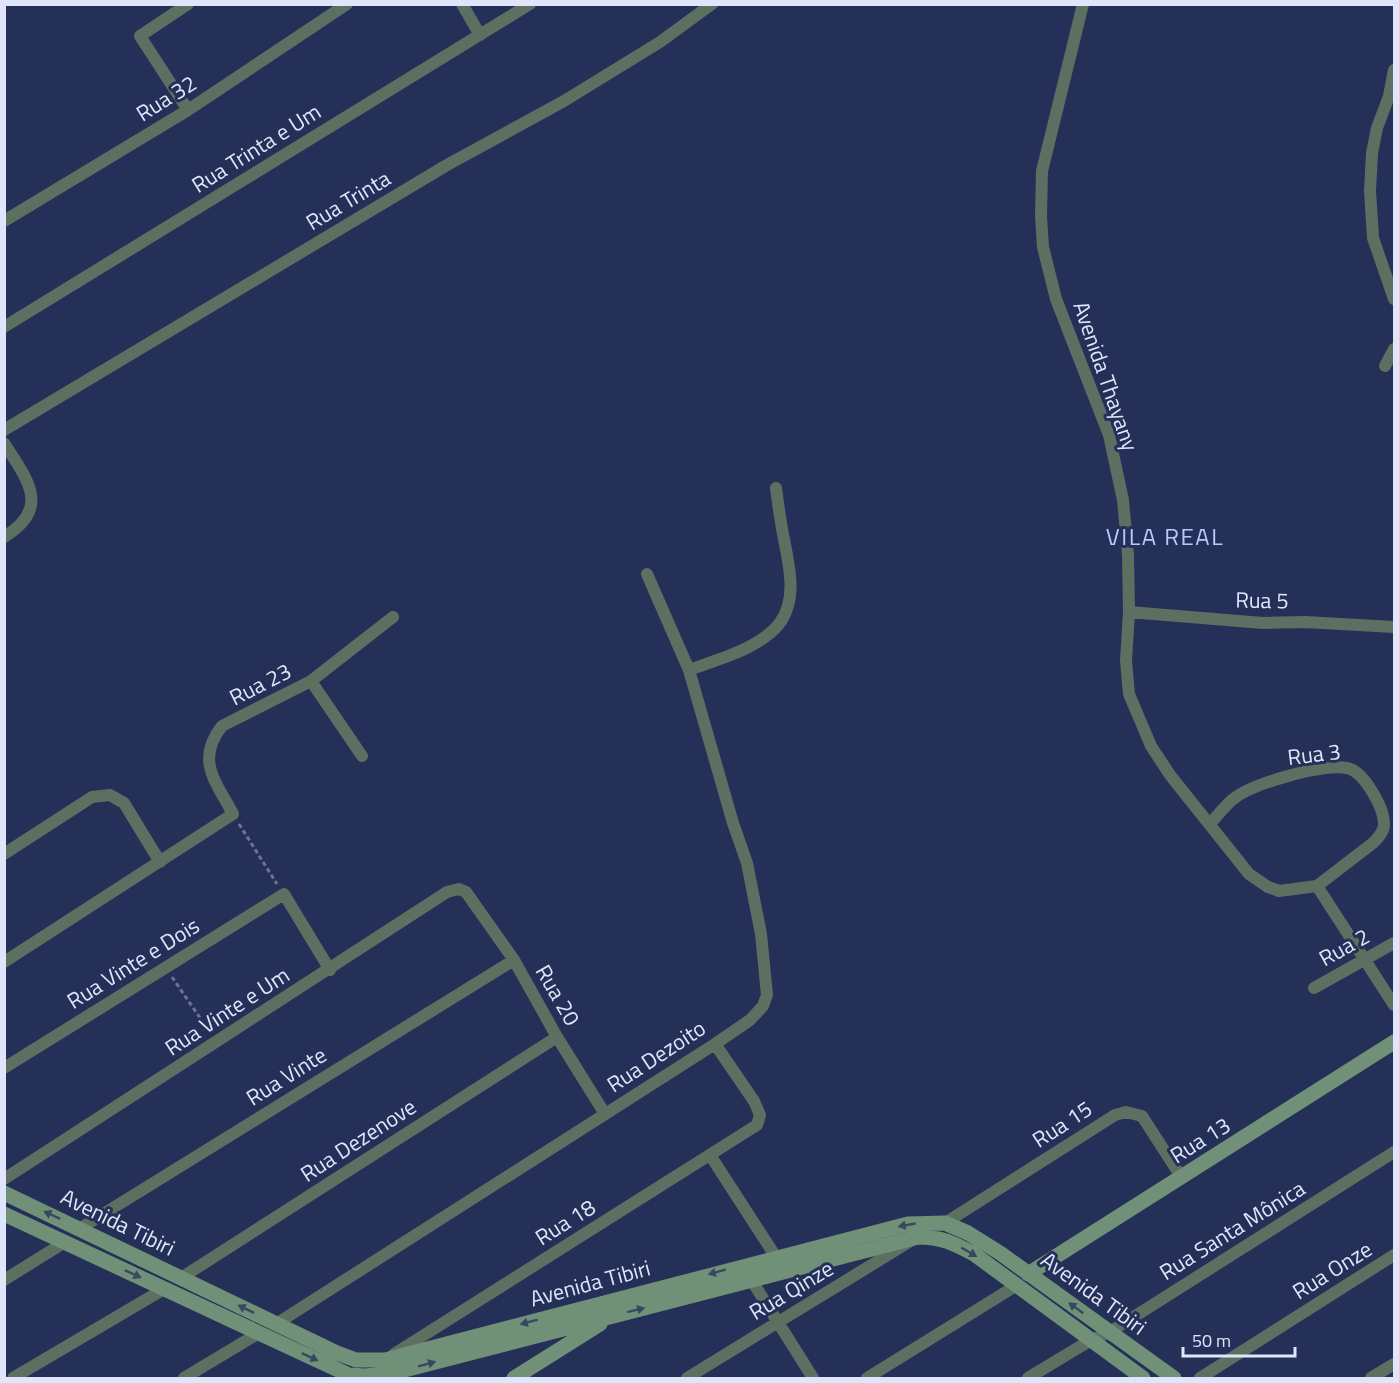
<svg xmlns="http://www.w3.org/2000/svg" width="1399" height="1383" viewBox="0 0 1399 1383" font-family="'Titillium Web',sans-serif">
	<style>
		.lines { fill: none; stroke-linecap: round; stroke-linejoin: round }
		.path { stroke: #697394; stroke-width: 3; stroke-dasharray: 4.5 3; stroke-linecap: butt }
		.street { stroke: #5c6f60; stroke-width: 12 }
		.secondary { stroke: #719078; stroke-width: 15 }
		.oneway { fill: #384860 }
		.labels { text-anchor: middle; stroke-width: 6; stroke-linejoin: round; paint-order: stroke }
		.street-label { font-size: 22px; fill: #dfe6fb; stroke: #253058 }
		.neighbourhood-label { font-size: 24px; letter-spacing: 1.5px; fill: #b8c8fb; stroke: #253058 }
	</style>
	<rect width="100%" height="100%" fill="#253058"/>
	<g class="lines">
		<path class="path" d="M239 824 277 884
			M172 977 209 1031"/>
		<path class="street" d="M188 4 140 36 188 110
			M462 4 480 35
			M1083 4 1042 171 1041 216 1043 247 1056 299 1109 435 1123 500 1128 555 1129 612 1126 661 1129 694 1151 746 1170 775 1249 874 1268 887 1279 891 1317 886 1394 1005
			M1394 70 1389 96 1377 128 1372 153 1370 191 1373 238 1394 299
			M4 221 188 110 347 4
			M4 327 530 4
			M1385 366 1394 349
			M4 430 447 165 564 101 660 42 712 4
			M4 443C27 479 52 508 4 537
			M1129 612 1263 623 1305 622 1394 627
			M689 670C718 659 759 649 779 624 799 598 788 562 783 534 780 519 778 503 776 488
			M311 681 362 756
			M1210 824C1217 816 1224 807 1232 800 1252 783 1322 764 1347 768 1364 771 1384 808 1384 824 1384 832 1378 838 1373 843L1317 886
			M4 854 92 797 110 795 124 803 160 862
			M4 962 233 814C216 782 195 760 222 726L311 681 393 617
			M1314 988 1394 943
			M4 1068 284 894 330 970
			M710 1155 776 1257
			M4 1179 447 892 459 889 466 892 514 960 557 1037 605 1114
			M945 1223 1115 1115 1126 1112 1142 1116 1182 1178
			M79 1229 514 960
			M747 1273 813 1378
			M181 1278 557 1037
			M4 1280 65 1242
			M276 1324 715 1044 750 1020 763 1006 767 995 761 934 747 863 733 823 689 670 647 574
			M394 1354 757 1125 760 1115 754 1101 715 1044
			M13 1378 164 1289
			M184 1378 259 1333
			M687 1378 909 1242
			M867 1378 1017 1285
			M1028 1378 1091 1340 1110 1332 1394 1152
			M1200 1378 1394 1255
			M1371 1378 1394 1364"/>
		<path class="secondary" d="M4 1193 337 1353 356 1360H385L908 1224 945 1223 968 1233 1000 1253 1174 1378
			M4 1214 349 1375 365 1376 389 1374 918 1237C942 1237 953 1243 974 1254L1143 1378
			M1028 1274 1394 1042
			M514 1378 600 1324"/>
	</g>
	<defs><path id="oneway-solid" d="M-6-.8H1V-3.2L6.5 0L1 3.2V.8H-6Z" transform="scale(1.5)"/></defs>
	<g class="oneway">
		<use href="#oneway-solid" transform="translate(52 1215) rotate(-155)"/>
		<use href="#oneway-solid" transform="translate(907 1225) rotate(170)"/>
		<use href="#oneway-solid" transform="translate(969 1252) rotate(30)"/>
		<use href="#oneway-solid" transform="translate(717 1272) rotate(165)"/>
		<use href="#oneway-solid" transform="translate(133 1274) rotate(25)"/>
		<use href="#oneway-solid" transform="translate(1076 1308) rotate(-144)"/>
		<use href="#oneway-solid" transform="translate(246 1309) rotate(-154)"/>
		<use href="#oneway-solid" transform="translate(636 1310) rotate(-14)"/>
		<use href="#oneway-solid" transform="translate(529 1322) rotate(165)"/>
		<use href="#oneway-solid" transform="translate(310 1357) rotate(25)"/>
		<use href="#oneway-solid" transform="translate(427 1364) rotate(-15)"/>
	</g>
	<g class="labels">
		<g class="street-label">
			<text transform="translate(166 98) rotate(-32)" y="8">Rua 32</text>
			<text transform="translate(256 148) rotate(-32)" y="8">Rua Trinta e Um</text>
			<text transform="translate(348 200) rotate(-31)" y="8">Rua Trinta</text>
			<text transform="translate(1106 376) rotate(71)" y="8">Avenida Thayany</text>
			<text transform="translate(1262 600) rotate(1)" y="8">Rua 5</text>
			<text transform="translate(260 684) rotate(-27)" y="8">Rua 23</text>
			<text transform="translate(1314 754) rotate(-7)" y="8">Rua 3</text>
			<text transform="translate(1344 947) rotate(-29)" y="8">Rua 2</text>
			<text transform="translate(133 963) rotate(-32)" y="8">Rua Vinte e Dois</text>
			<text transform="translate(558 995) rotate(60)" y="8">Rua 20</text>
			<text transform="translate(227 1011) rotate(-33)" y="8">Rua Vinte e Um</text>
			<text transform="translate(656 1056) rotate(-33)" y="8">Rua Dezoito</text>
			<text transform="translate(286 1076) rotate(-32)" y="8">Rua Vinte</text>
			<text transform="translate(1062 1124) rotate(-33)" y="8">Rua 15</text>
			<text transform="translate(358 1140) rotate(-33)" y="8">Rua Dezenove</text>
			<text transform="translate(1200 1140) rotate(-32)" y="8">Rua 13</text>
			<text transform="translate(118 1222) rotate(26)" y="8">Avenida Tibiri</text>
			<text transform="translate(565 1222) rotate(-32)" y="8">Rua 18</text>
			<text transform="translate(1232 1230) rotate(-32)" y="8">Rua Santa Mônica</text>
			<text transform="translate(1332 1270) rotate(-32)" y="8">Rua Onze</text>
			<text transform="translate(590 1283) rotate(-15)" y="8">Avenida Tibiri</text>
			<text transform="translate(791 1290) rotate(-31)" y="8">Rua Qinze</text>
			<text transform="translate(1094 1293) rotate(36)" y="8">Avenida Tibiri</text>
		</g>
		<g class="neighbourhood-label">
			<text x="1165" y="545">VILA REAL</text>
		</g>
	</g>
	<rect width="1399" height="1383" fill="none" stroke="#dfe6fb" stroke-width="12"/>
	<path d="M1183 1347v9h112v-9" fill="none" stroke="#dfe6fb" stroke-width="3"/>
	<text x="1192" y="1347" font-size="18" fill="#dfe6fb" stroke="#253058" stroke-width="4.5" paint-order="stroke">50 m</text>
</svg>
